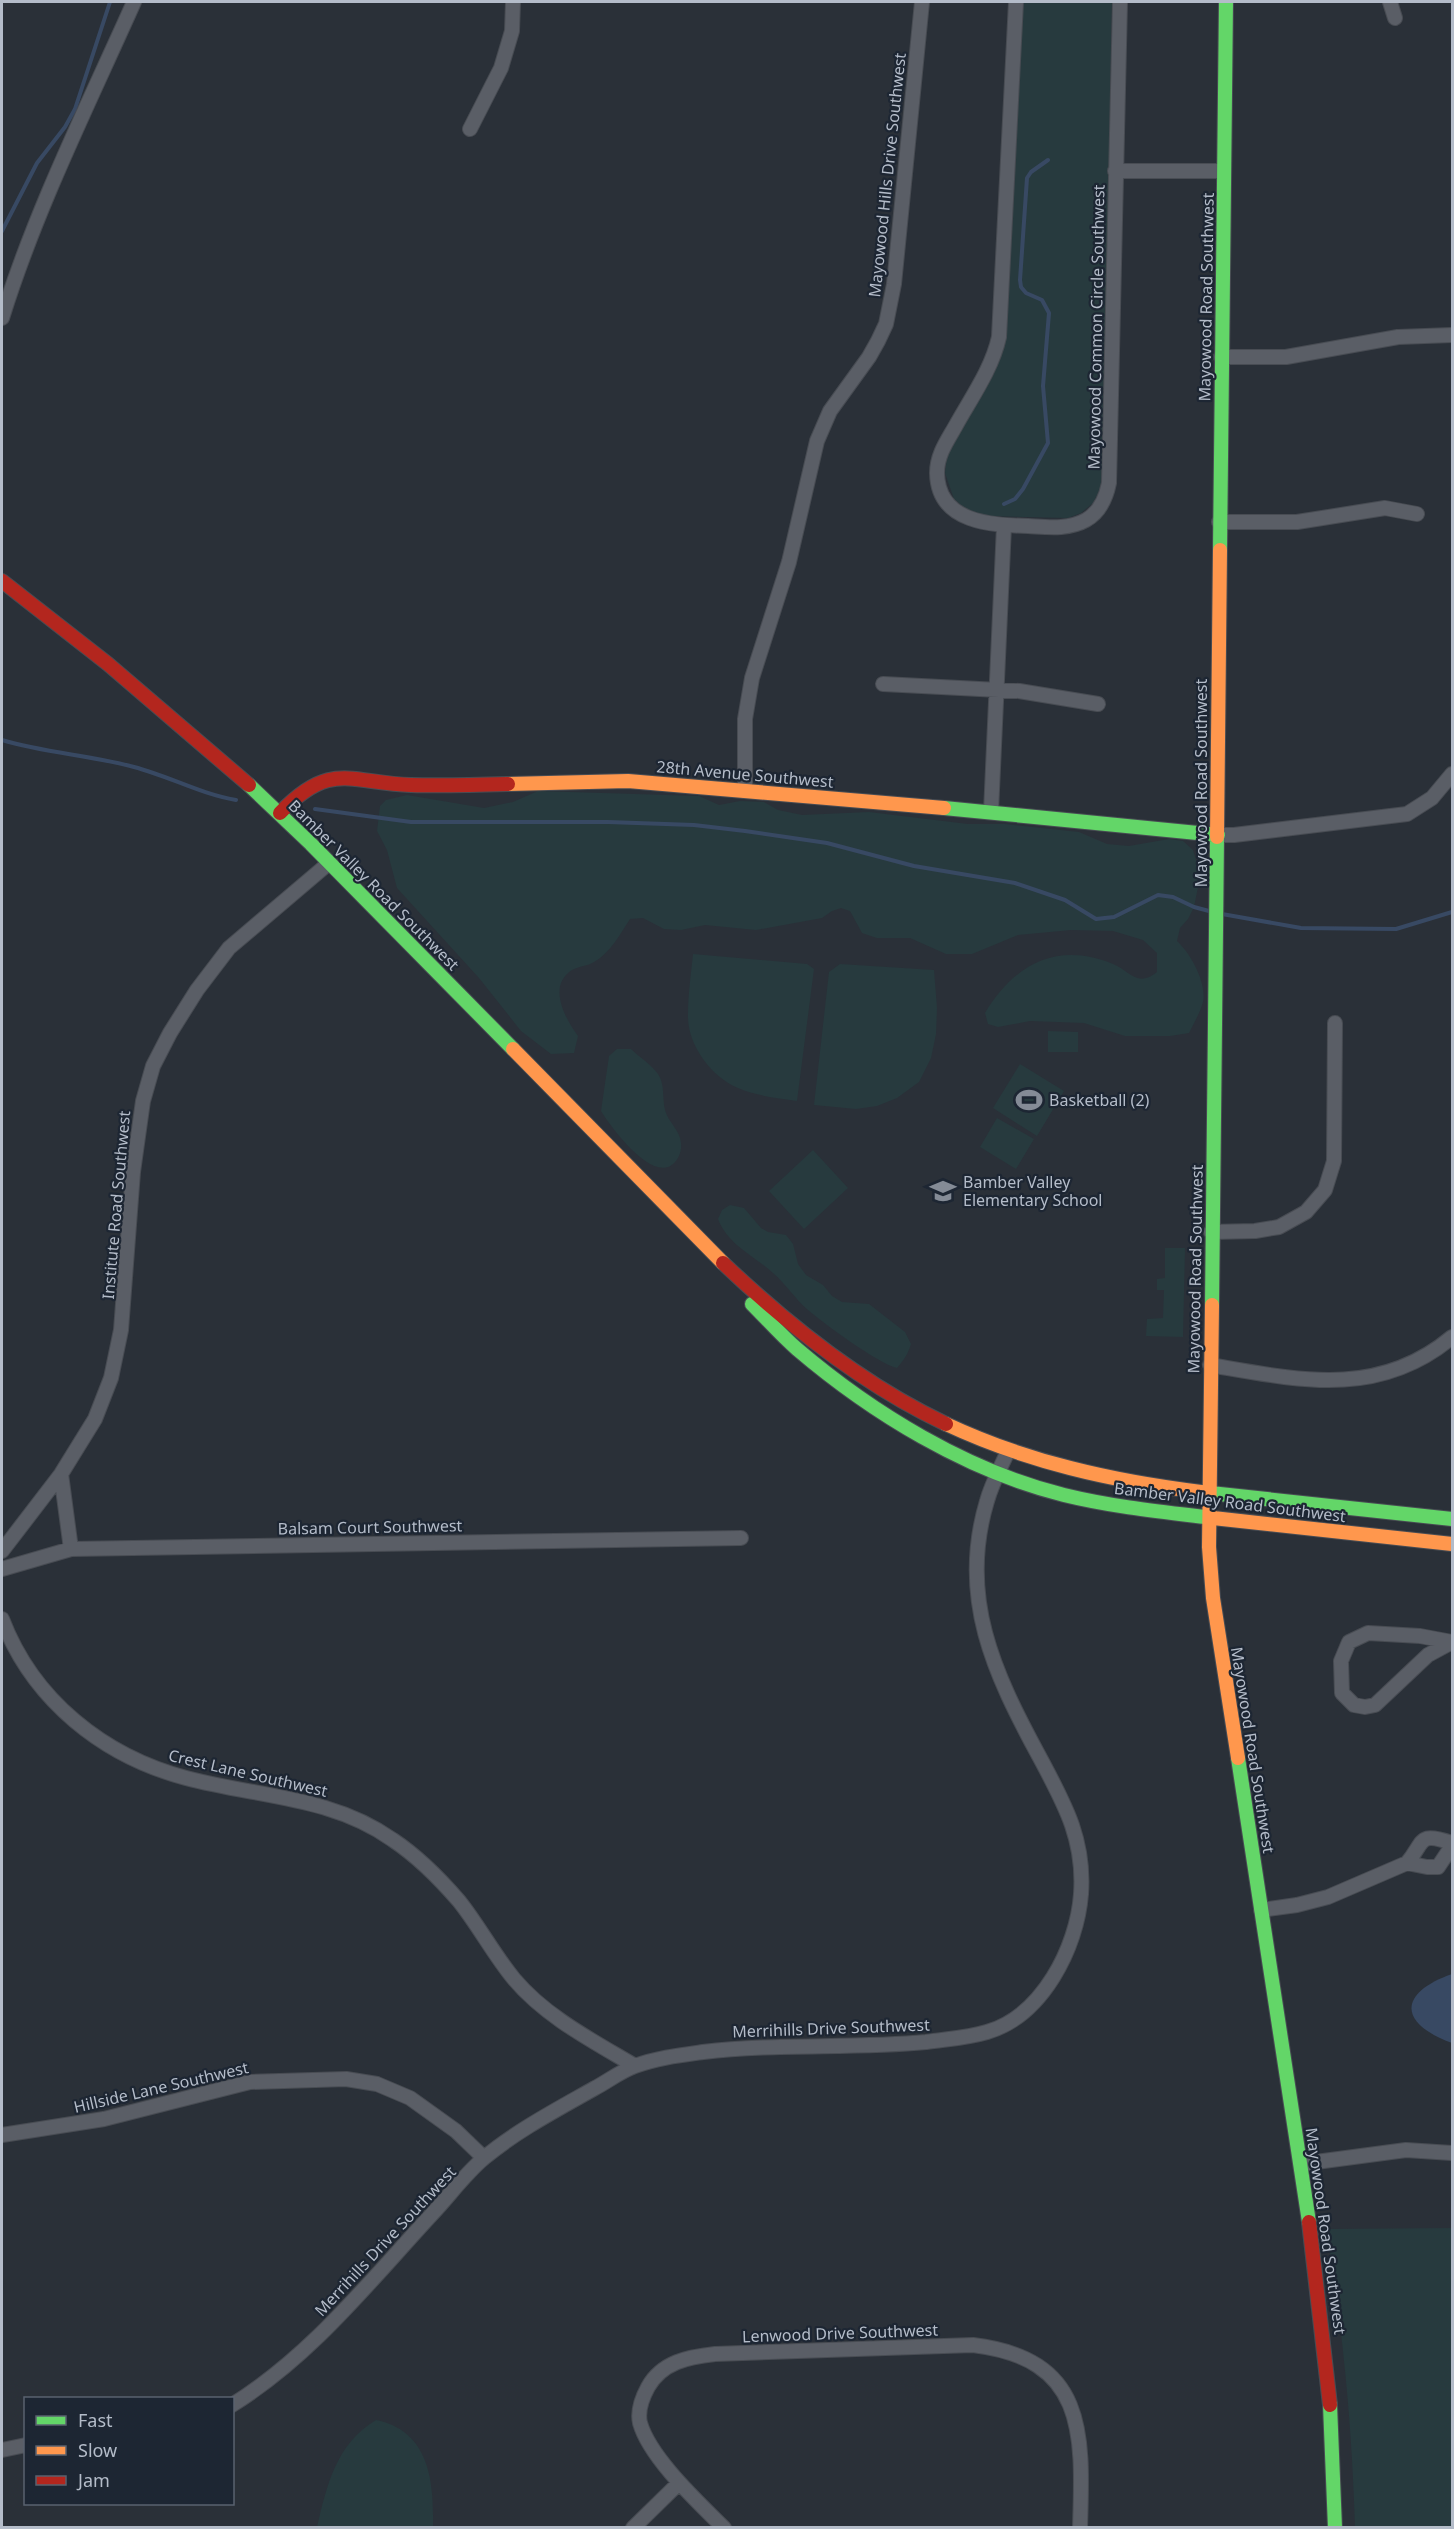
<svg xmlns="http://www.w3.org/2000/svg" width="1454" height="2529" viewBox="0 0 1454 2529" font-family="'Noto Sans',sans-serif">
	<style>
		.green { fill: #273a3e }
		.water { fill: #384963 }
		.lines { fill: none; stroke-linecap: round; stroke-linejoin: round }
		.stream { stroke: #384963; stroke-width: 4 }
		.street-casing { stroke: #484c53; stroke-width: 16 }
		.fast-casing { stroke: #484c53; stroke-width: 16 }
		.slow-casing { stroke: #484c53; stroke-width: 16 }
		.jam-casing { stroke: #484c53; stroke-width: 16 }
		.street { stroke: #5a5e66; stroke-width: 14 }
		.fast { stroke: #63d668; stroke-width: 14 }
		.slow { stroke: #ff974d; stroke-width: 14 }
		.jam { stroke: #b3261e; stroke-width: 14 }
		.labels { text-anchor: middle; stroke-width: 4.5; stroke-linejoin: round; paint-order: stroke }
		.street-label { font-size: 16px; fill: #b4bcc9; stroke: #1d2633 }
		.poi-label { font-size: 16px; fill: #b4bcc9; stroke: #1d2633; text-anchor: start }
	</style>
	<rect width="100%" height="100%" fill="#2a3038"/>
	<path class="green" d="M1023 2H1112L1103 471 1100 489 1093 503 1081 513 1068 518 985 516 967 510 954 499 945 473 947 456 994 373 1006 338Z
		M538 791 699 796 719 805 740 801 764 802 778 810 802 815 869 812 968 824H1005L1079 832 1107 844 1129 846 1169 839 1183 841 1193 850 1198 867V887L1194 907 1188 919 1180 928 1177 941C1191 954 1207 983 1203 1002 1200 1013 1194 1023 1189 1033L1170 1036H1125L1084 1023 1030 1021 998 1027 988 1024 985 1013C1014 964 1058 941 1113 964 1130 971 1137 988 1157 972V953L1143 940 1113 931 1071 930 1018 935 972 954H946L910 938H877L862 933 850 911 841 908 832 911 822 918 756 930 705 925 681 930 664 929 643 918 630 919C621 933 610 953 594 962 588 966 579 966 572 970 547 986 565 1018 578 1036L574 1053 551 1054 521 1031 479 978 397 888 387 850 377 831 380 806 386 800 407 795 484 808 513 802Z
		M693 954 807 964 814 969 797 1101C777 1098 756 1096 738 1088 711 1077 687 1044 688 1015 688 995 691 974 693 954Z
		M840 964 934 970 937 1008 936 1034 931 1058 919 1082 897 1098 877 1106 856 1109 814 1105 829 972Z
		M1048 1031 1078 1032V1052H1048Z
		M617 1049H631C639 1057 651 1064 658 1074 665 1084 662 1098 665 1110 668 1122 680 1130 681 1143 682 1150 679 1159 673 1164 652 1183 610 1126 601 1111L609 1056Z
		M1020 1064 1064 1091 1037 1136 993 1108Z
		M997 1118 1034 1139 1016 1169 980 1147Z
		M813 1150 848 1188 804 1229 769 1191Z
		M730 1205 744 1208 761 1228 768 1232 786 1235 793 1244 798 1264 806 1275 823 1285 832 1296 842 1302 869 1304 905 1332 911 1344C908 1354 904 1360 897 1368 879 1364 823 1323 808 1310 795 1299 786 1284 773 1273 753 1255 728 1245 718 1219L722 1210Z
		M1165 1248H1185L1183 1337 1146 1336 1147 1319 1163 1318 1164 1290H1157V1279L1165 1278Z
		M1452 2228V2527H1355C1352 2427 1343 2328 1326 2229Z
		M376 2420C430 2431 434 2482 433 2527H317C327 2485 336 2444 376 2420Z"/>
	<path class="water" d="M1452 1974V2043C1398 2023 1398 1993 1452 1974Z"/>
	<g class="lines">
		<path class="stream" d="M2 231 37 163 65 127 75 109 110 2
			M1004 504 1015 499 1023 489 1048 443 1043 386 1049 313 1042 300 1026 293 1021 287 1020 280 1027 178 1031 172 1048 160
			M2 740C45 753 90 755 134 767 169 776 200 794 236 800
			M315 809 411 822H608L694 825 745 831 827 843 914 866 1015 883 1065 900 1096 919 1114 917 1158 895 1173 897 1194 907 1209 911
			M1222 914 1301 928 1396 929 1452 912"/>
		<g class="street-casing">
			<path id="street" d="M1016 2 999 337C992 369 971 398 955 427 947 441 937 455 937 473 938 523 991 525 1028 526 1047 527 1068 530 1086 520 1100 512 1106 498 1109 483L1120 2
				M1390 2 1395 18
				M470 129 501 68 512 31 513 2
				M1115 171H1224
				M2 318C36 209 88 105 134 2
				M1221 357H1286L1398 337 1452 335
				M1219 522H1297L1385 508 1417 514
				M883 684 1019 691 1098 704
				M745 791V719L752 678 789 562 817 441 830 411 869 357 878 341 886 324 894 284 922 2
				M991 812 1004 526
				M1218 835H1234L1407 814 1432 798 1452 774
				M1211 1232 1255 1231 1279 1227 1306 1212 1325 1190 1334 1161 1335 1023
				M1210 1365C1298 1380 1378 1399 1452 1337
				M61 1474 71 1549
				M2 1551 61 1474 95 1419 111 1378 121 1330 133 1172 143 1101 153 1066 170 1033 197 990 229 948 329 863
				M2 1569 71 1549 741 1538
				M2 1619C33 1700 103 1756 186 1778 257 1797 331 1796 393 1840 417 1856 440 1879 459 1901 479 1926 494 1955 514 1979 546 2017 593 2041 635 2066
				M1368 1633 1420 1636 1452 1642 1428 1655 1375 1705 1365 1707 1354 1705 1342 1693 1341 1661 1349 1642Z
				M1407 1863C1425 1842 1417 1831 1452 1843
				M1261 1910 1297 1905 1328 1897 1407 1863 1427 1867H1438L1452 1846
				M2 2135 104 2119 250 2082 346 2079 377 2084 410 2098 456 2131 484 2158
				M1301 2164 1406 2150 1452 2153
				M232 2405C311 2356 369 2282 432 2214 449 2196 465 2174 484 2158 516 2131 558 2109 595 2088 608 2081 621 2071 635 2066 656 2058 681 2055 703 2052 777 2043 852 2049 926 2042 946 2039 967 2038 987 2032 1042 2016 1077 1948 1081 1894 1085 1839 1064 1803 1039 1756 994 1673 958 1597 987 1501 992 1483 1001 1467 1008 1451
				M2 2450 26 2445
				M633 2528 679 2483
				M724 2528C698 2502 650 2458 640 2423 637 2410 642 2398 648 2387 662 2362 688 2357 715 2354L973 2345C1087 2359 1083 2433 1080 2528"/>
		</g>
		<g class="fast-casing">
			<path id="fast" d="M1220 550 1226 2
				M249 785 311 844 513 1049
				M944 808 1218 835
				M752 1304C767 1319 781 1335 797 1349 872 1413 967 1471 1064 1495 1113 1507 1163 1512 1213 1518
				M1212 1305 1217 837
				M1201 1492 1452 1519
				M1238 1758 1309 2222
				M1330 2405 1335 2528"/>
		</g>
		<g class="slow-casing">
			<path id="slow" d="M508 784 628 781 944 808
				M1217 837 1220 550
				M513 1049 723 1263
				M1212 1305 1209 1547 1213 1598 1238 1758
				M946 1424C1027 1462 1112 1481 1201 1492
				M1213 1518 1452 1544"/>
		</g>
		<g class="jam-casing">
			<path id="jam" d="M2 581 108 664 249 785
				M280 813C331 760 350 783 411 785 443 786 476 785 508 784
				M723 1263C789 1326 863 1385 946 1424
				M1309 2222 1330 2405"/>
		</g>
		<use href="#street" class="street"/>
		<use href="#fast" class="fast"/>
		<use href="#slow" class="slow"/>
		<use href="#jam" class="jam"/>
	</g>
	<defs>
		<g id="stadium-bare" transform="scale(2.07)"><path d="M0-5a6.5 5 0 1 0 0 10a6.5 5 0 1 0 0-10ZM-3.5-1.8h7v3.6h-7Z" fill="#848b96" stroke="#1d2633" stroke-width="2.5" paint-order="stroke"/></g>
		<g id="school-bare" transform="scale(2.07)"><path d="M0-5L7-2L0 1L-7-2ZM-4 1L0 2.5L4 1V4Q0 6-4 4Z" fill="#848b96" stroke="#1d2633" stroke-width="2.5" paint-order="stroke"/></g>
	</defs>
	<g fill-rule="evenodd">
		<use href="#stadium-bare" x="1029" y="1100"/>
		<use href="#school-bare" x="943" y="1191"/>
	</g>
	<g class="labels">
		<g class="street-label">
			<text transform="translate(887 175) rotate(-84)" y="6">Mayowood Hills Drive Southwest</text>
			<text transform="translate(1206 297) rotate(-89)" y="6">Mayowood Road Southwest</text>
			<text transform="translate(1096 327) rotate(-89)" y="6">Mayowood Common Circle Southwest</text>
			<text transform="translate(745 774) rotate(5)" y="6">28th Avenue Southwest</text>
			<text transform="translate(1201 783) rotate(-90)" y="6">Mayowood Road Southwest</text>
			<text transform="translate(374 885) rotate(45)" y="6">Bamber Valley Road Southwest</text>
			<text transform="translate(116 1205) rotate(-85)" y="6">Institute Road Southwest</text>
			<text transform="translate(1195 1269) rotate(-89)" y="6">Mayowood Road Southwest</text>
			<text transform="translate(1230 1502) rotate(7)" y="6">Bamber Valley Road Southwest</text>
			<text transform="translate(370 1527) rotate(-1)" y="6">Balsam Court Southwest</text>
			<text transform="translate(1253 1750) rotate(81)" y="6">Mayowood Road Southwest</text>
			<text transform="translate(248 1773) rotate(13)" y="6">Crest Lane Southwest</text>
			<text transform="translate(831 2028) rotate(-2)" y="6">Merrihills Drive Southwest</text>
			<text transform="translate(161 2087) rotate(-13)" y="6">Hillside Lane Southwest</text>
			<text transform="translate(1326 2231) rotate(82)" y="6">Mayowood Road Southwest</text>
			<text transform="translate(385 2241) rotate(-47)" y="6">Merrihills Drive Southwest</text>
			<text transform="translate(840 2333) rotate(-2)" y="6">Lenwood Drive Southwest</text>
		</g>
		<g class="poi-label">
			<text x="1049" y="1106">Basketball (2)</text>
			<text x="963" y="1188">Bamber Valley<tspan x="963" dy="18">Elementary School</tspan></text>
		</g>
	</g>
	<rect width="1454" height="2529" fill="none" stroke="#b4bcc9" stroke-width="6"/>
	<rect x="24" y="2397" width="210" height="108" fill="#1d2633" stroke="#59626f" stroke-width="1.5"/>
	<rect x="36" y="2416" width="30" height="9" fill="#63d668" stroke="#59626f" stroke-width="1.5"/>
	<text x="78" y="2427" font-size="18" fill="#b4bcc9">Fast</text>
	<rect x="36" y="2446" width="30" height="9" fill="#ff974d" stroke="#59626f" stroke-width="1.5"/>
	<text x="78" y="2457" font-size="18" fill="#b4bcc9">Slow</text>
	<rect x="36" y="2476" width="30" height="9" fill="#b3261e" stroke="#59626f" stroke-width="1.5"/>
	<text x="78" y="2487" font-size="18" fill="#b4bcc9">Jam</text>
</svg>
